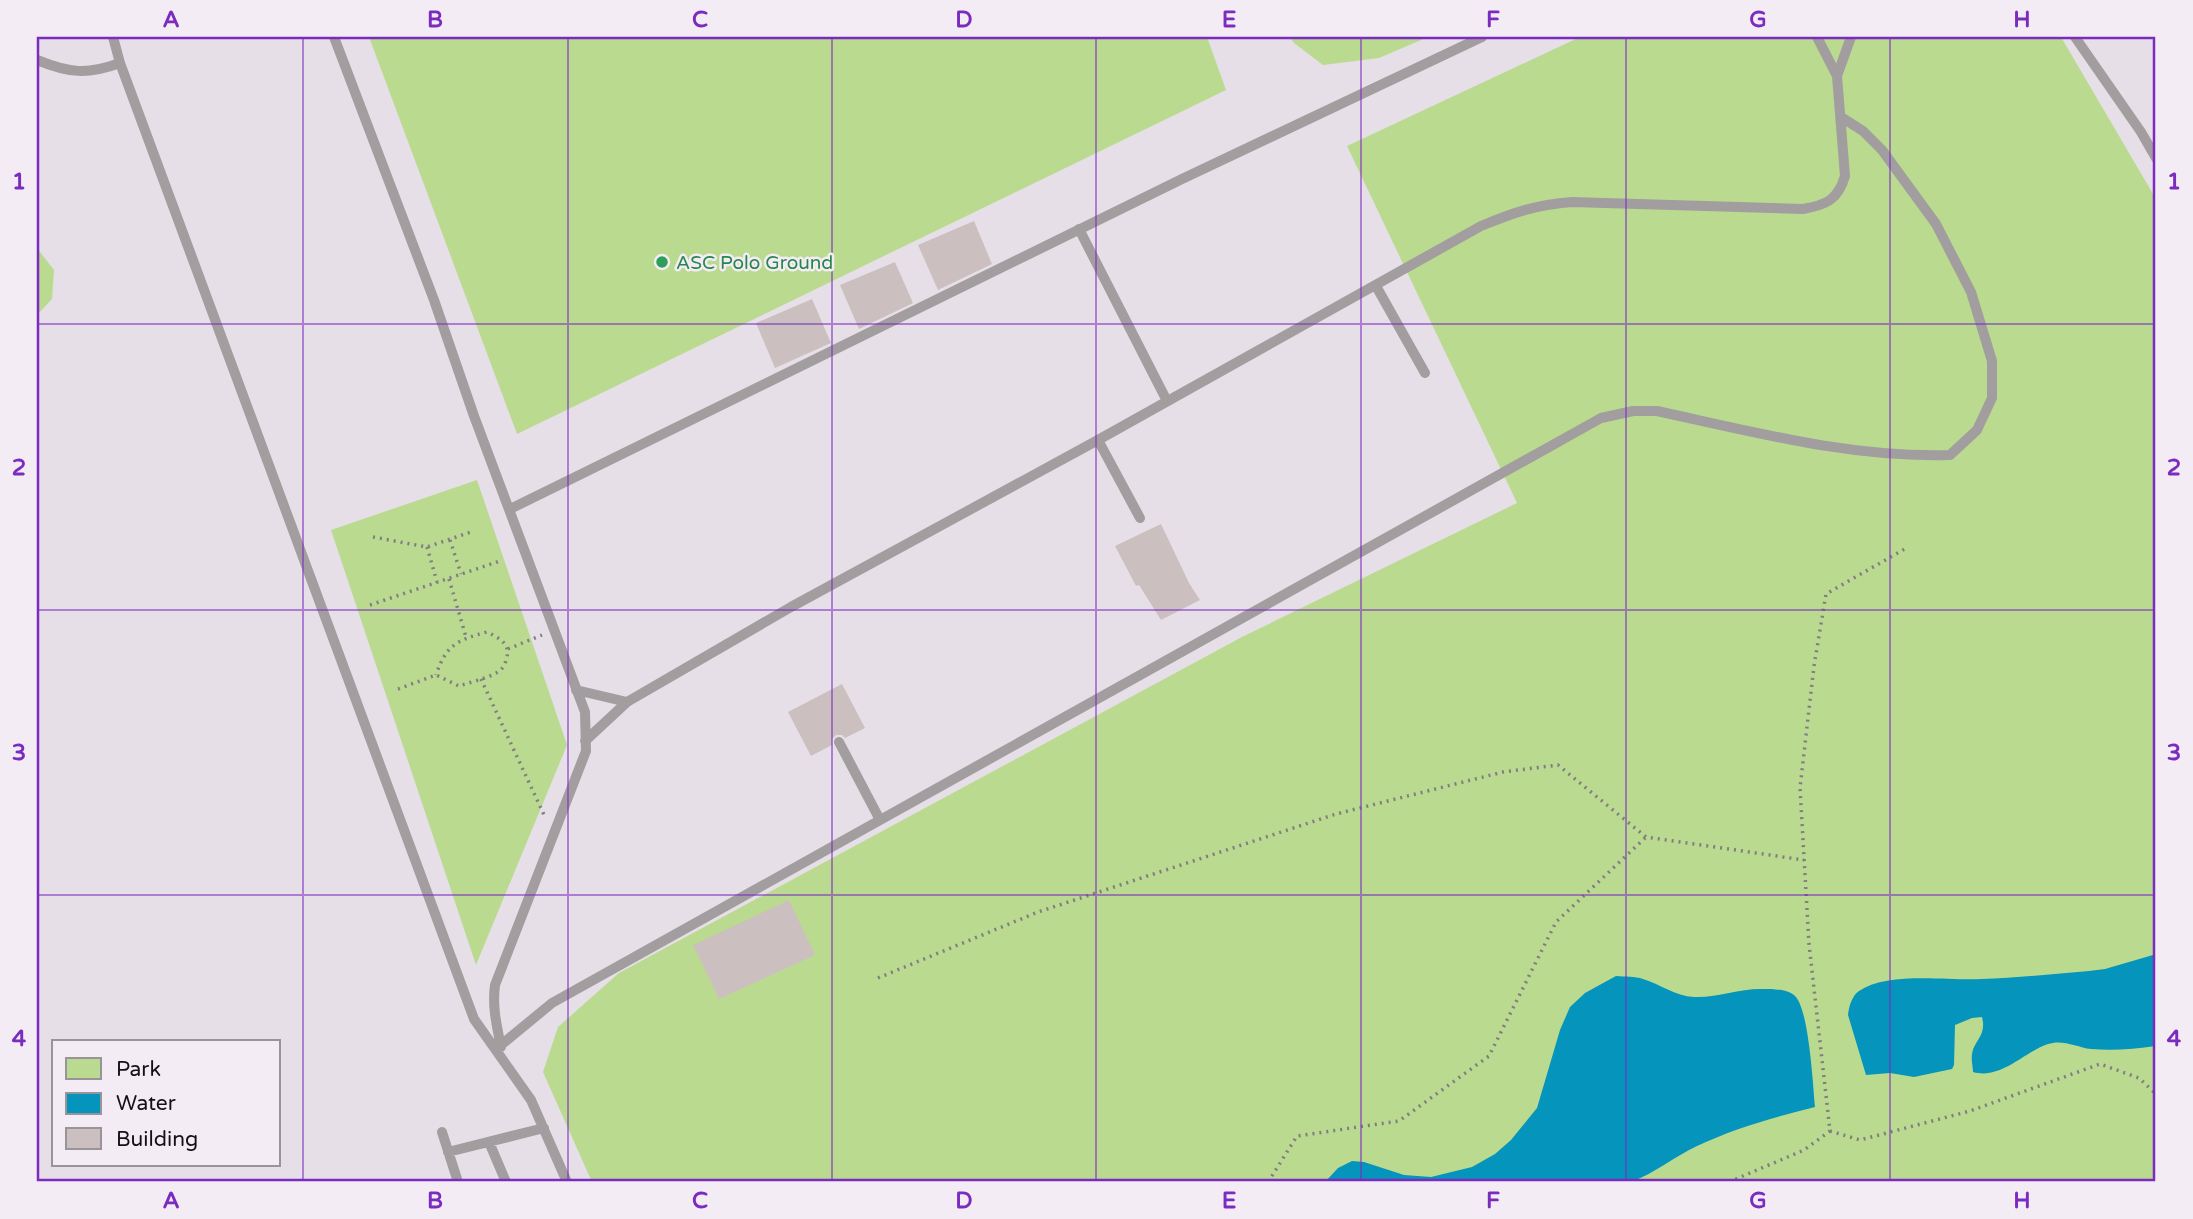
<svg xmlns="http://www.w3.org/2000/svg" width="2193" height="1219" viewBox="0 0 2193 1219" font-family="'Varela Round',sans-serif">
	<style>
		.green { fill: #bada90 }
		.water { fill: #0594bb }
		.building { fill: #cbc0bf }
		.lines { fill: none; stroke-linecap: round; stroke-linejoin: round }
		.path { stroke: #827d82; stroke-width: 3.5; stroke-dasharray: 2 5; stroke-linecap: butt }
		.lane { stroke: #a29d9f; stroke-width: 10 }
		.grid { fill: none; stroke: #7b2cbf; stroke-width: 2; stroke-opacity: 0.55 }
		.leisure-dot { fill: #2e9e5b; stroke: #f3ecf4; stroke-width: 2.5 }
		.labels { text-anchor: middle; stroke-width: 5; stroke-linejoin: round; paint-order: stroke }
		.leisure-label { font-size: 19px; fill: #27864d; stroke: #f3ecf4; text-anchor: start }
		.neatline { fill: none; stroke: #7b2cbf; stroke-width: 2.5 }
		.grid-label { font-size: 23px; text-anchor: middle; font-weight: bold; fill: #7b2cbf }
	</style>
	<rect width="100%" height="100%" fill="#e6dfe7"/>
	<path class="green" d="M369 37H1207L1226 90 517 434Z
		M1290 37H1428L1379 58 1323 65 1294 43Z
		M1580 37H2061L2156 199V1182H592L543 1072 558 1027 619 973 1242 637 1517 503 1347 146Z
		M37 248 54 270 52 299 37 315Z
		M477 480 567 745 476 965 331 530Z"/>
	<path class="water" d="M2153 955 2156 956V1046C2134 1049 2113 1051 2091 1049 2077 1047 2062 1039 2048 1044 2024 1052 2001 1080 1973 1072 1973 1067 1971 1060 1972 1054 1974 1040 1987 1036 1982 1017L1972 1018 1955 1025 1954 1065 1952 1069 1914 1077 1890 1073 1866 1075 1848 1015C1849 1006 1852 996 1859 991 1888 971 1948 981 1981 979 2017 978 2053 974 2089 971L2105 969Z
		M1616 976C1625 977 1635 976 1643 979 1660 984 1675 996 1694 997 1718 998 1740 988 1764 989 1773 989 1787 989 1795 996 1809 1009 1813 1086 1815 1107 1775 1117 1735 1128 1697 1146 1674 1157 1655 1173 1631 1182H1325L1338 1168 1352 1161 1364 1162 1404 1175 1431 1177 1472 1167 1495 1154 1511 1140 1537 1108 1560 1030 1570 1007 1585 993Z"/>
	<path class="building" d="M974 221 992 264 938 290 918 245Z
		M895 262 913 303 859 329 840 285Z
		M812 299 831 343 775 368 756 323Z
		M1161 524 1189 583 1200 600 1161 620 1139 585 1136 586 1115 546Z
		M842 684 865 728 845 738 842 735H836L832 739V745L811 756 788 712Z
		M789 900 815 955 719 999 693 945Z"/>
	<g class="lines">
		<path class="path" d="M373 537 427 547 471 532
			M450 540 461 574
			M427 547 437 582
			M449 579 466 637
			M370 605 500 561
			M508 649 542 635
			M481 679 545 817
			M398 689 436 675 459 686C471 682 485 679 496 673 501 671 505 665 506 660 512 644 499 638 487 632 457 640 446 645 436 675
			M2155 923 2156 925
			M878 978 1038 912 1336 814 1503 772 1558 765 1646 837 1804 860
			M1830 1131 1860 1140 1970 1111 2100 1064 2139 1078 2156 1094
			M1272 1182 1270 1179 1297 1136 1399 1121 1489 1056 1556 922 1646 837
			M1729 1182 1804 1150 1830 1131 1809 944 1800 788 1814 666 1826 594 1908 547"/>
		<path class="lane" d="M113 37 120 63 474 1019 531 1100 567 1182
			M334 37 434 300 474 416 585 712 586 751 495 985C492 1008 497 1026 501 1047
			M1817 37 1837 76 1851 37
			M2075 37 2141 132 2156 158
			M37 60C69 73 87 75 120 63
			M1079 229 1167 401
			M1376 286 1425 373
			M1098 440 1140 518
			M510 509 1182 179 1482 37
			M576 690 627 702 585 741
			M627 702 791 607 1098 440 1481 226C1515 212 1535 205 1572 202L1803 209C1826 205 1838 200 1845 176L1837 76
			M839 742 880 820
			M501 1045 552 1003 1601 418 1633 411H1657C1754 432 1851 458 1950 455L1977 430 1992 398V361L1971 292 1936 224 1882 150 1863 131 1841 117
			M442 1132 458 1182
			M489 1142 506 1182
			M448 1152 544 1128"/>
	</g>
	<path class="grid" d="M303 37V1182M568 37V1182M832 37V1182M1096 37V1182M1361 37V1182M1626 37V1182M1890 37V1182M37 324H2156M37 610H2156M37 895H2156"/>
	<circle class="leisure-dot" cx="662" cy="262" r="7"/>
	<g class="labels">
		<g class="leisure-label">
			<text x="676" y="269">ASC Polo Ground</text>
		</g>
	</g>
	<rect width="2193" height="1219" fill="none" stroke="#f3ecf4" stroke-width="77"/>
	<rect x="52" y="1040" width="228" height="126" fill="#f3ecf4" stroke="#99949a" stroke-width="2"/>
	<rect x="66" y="1058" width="35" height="21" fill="#bada90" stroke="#99949a" stroke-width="2"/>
	<text x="116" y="1076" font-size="21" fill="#131113">Park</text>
	<rect x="66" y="1093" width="35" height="21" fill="#0594bb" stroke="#99949a" stroke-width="2"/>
	<text x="116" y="1110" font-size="21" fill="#131113">Water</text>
	<rect x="66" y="1128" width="35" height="21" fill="#cbc0bf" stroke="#99949a" stroke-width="2"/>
	<text x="116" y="1146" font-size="21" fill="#131113">Building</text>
	<rect x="38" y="38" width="2116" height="1142" class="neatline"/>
	<g class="grid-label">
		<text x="171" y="27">A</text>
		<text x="435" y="27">B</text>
		<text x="700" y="27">C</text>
		<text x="964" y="27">D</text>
		<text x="1229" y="27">E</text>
		<text x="1493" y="27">F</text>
		<text x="1758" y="27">G</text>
		<text x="2022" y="27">H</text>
		<text x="19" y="189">1</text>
		<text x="2174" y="189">1</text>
		<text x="19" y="475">2</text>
		<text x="2174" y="475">2</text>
		<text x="19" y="760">3</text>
		<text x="2174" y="760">3</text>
		<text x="19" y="1046">4</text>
		<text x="2174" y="1046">4</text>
		<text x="171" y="1208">A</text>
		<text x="435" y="1208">B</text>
		<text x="700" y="1208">C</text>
		<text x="964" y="1208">D</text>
		<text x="1229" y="1208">E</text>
		<text x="1493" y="1208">F</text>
		<text x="1758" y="1208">G</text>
		<text x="2022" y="1208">H</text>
	</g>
</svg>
